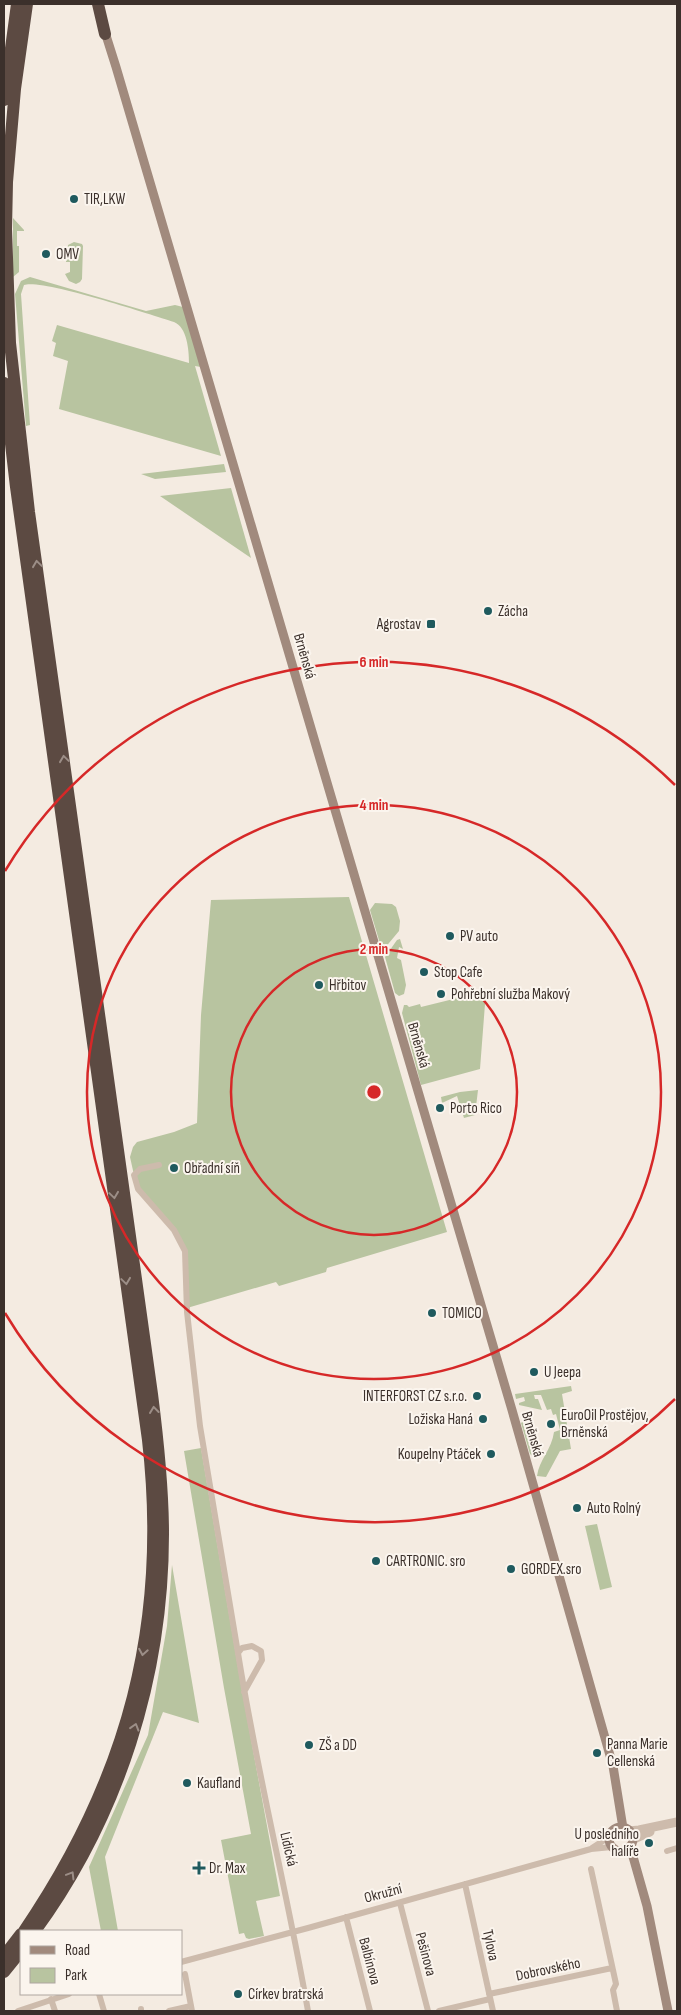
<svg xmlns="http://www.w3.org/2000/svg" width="681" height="2015" viewBox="0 0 681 2015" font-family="'Sofia Sans Condensed',sans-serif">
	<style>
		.green { fill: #b8c4a0 }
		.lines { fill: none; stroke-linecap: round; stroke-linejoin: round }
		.minor { stroke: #cdbbac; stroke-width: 6 }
		.tertiary { stroke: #cdbbac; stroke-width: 9 }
		.secondary { stroke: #a18a7d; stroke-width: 9 }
		.motorway { stroke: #5c4a42; stroke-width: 12 }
		.oneway { stroke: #9c8e87 }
		.ring { fill: none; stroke: #d62828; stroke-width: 2.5 }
		.poi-dot { fill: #1f5a5e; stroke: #fbf5ee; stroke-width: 2 }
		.labels { text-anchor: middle; stroke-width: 4; stroke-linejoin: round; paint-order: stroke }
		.poi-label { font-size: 15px; fill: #3b302b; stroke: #fbf5ee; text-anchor: start }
		.street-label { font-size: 15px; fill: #3b302b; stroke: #fbf5ee }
		.centre { fill: #d62828; stroke: #fbf5ee; stroke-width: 2.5 }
		.ring-label { font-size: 15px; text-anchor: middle; font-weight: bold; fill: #d62828; stroke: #fbf5ee; stroke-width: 4; stroke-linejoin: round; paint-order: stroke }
	</style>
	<rect width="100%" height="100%" fill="#f4ebe1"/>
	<path class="green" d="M13 218 24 230V231H17V246H19V272L13 277Z
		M74 242 82 244 83 246 82 279 80 282 76 284 69 281 65 274 70 272V262H66C66 260 68 246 68 245Z
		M30 277 146 311 175 305 183 307 201 367 195 366 221 456 59 409 68 361 53 356 56 343 52 341 57 325 189 363C189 350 187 327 174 322 148 314 43 279 24 285L21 294 30 425 26 426 15 294 21 281Z
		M224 464 226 472 155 479 141 474Z
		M231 488 251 558 160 496Z
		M349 897 447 1232 327 1268 326 1272 279 1286 276 1282 187 1308 186 1260 181 1241 144 1197 134 1175 130 1157 133 1147 137 1142 174 1132 197 1123 201 1015 211 900Z
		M375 903 392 904 396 907 400 921 399 931 384 949 381 947 370 910Z
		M400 939 403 949 399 947 397 958 401 960 406 985 404 994 399 996 395 993 385 957 397 940Z
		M486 991 480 1069 421 1085 402 1013 404 1005H407L409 1007 420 1004 421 1007Z
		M478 1090 475 1115 464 1118 457 1096 442 1103 441 1097 460 1092Z
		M571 1386 572 1391 562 1394 571 1449 560 1451 546 1477 537 1476C539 1460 552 1449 554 1432L560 1430 556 1414 553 1415 551 1409 547 1410 541 1395H534L535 1399H538L542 1410 519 1405V1403L525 1401 524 1397 516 1399 515 1394Z
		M526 1419 529 1421 537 1452 534 1457 530 1454 521 1423Z
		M201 1448 241 1685 280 1896 256 1901 264 1936 249 1939 246 1938 244 1933 239 1934 221 1840 251 1834 224 1688 184 1451Z
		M597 1524 612 1587 600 1590 585 1526Z
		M172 1565 199 1723 163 1712 105 1857 118 1931H101L89 1867 148 1735 167 1626Z"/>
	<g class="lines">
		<path class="minor" d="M159 1165 140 1169 134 1175 138 1189 174 1230 185 1251 187 1312 200 1426 238 1653
			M244 1692 262 1660 261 1651 252 1646 242 1648 238 1653C257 1773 287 1891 308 2011
			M592 1848 609 1837
			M667 1851 677 1848
			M591 1869 616 1984 613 1990 617 2011
			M465 1884 493 2011
			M400 1903 428 2011
			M346 1917 370 2011
			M181 1962 308 1928 591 1849 612 1847
			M185 1974 192 2011
			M99 1994 104 2011
			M489 1994 612 1968
			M51 1999 55 2011
			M141 2009V2011
			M18 2011 69 1994
			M169 2011 191 2006
			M439 2011 490 1999"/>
		<path class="tertiary" d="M629 1831 639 1830 677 1822
			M632 1840 650 1832"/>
		<path class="secondary" d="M104 29 116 67 512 1410 613 1766 623 1828
			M609 1839a12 12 0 1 1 24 0a12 12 0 1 1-24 0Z
			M630 1846 647 1906 668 2011"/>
		<path class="motorway" d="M27 4 15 89 7 182 6 229 10 343 29 512 152 1394C158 1441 163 1487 163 1534 163 1676 119 1816 35 1931
			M98 4 105 34
			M4 100 17 4
			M4 383 16 487 148 1440C169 1624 128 1778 24 1931
			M4 1956 21 1934
			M4 1972 21 1951"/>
	</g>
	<defs><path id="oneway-chevron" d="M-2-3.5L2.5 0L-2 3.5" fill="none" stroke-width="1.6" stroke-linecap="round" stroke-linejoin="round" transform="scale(1.25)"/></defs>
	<g class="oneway">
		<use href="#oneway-chevron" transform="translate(37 564) rotate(-98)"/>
		<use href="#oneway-chevron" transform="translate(64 759) rotate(-98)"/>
		<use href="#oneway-chevron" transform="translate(114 1195) rotate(82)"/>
		<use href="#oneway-chevron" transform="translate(126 1281) rotate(82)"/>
		<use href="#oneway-chevron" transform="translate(154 1410) rotate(-97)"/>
		<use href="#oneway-chevron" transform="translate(143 1652) rotate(100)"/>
		<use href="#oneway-chevron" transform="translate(135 1727) rotate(-73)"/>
		<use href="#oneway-chevron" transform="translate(71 1875) rotate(-59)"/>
	</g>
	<g class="ring">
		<circle cx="374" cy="1092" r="143"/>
		<circle cx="374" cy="1092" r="287"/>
		<path d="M675 1399A430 430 0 0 1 5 1313M5 871A430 430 0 0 1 675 785"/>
	</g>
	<g class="poi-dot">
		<circle cx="74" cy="199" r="5"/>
		<circle cx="46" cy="254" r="5"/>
		<circle cx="488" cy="611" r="5"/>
		<rect x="426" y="619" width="10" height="10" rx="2.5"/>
		<circle cx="450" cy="936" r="5"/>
		<circle cx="424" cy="972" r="5"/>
		<circle cx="319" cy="985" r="5"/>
		<circle cx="441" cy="994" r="5"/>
		<circle cx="440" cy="1108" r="5"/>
		<circle cx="174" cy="1168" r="5"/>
		<circle cx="432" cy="1313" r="5"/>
		<circle cx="534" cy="1372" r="5"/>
		<circle cx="477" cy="1396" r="5"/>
		<circle cx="483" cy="1419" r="5"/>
		<circle cx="551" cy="1424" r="5"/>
		<circle cx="491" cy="1454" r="5"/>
		<circle cx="577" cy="1508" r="5"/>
		<circle cx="376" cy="1561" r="5"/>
		<circle cx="511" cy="1569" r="5"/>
		<circle cx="309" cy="1745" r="5"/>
		<circle cx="597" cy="1753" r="5"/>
		<circle cx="187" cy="1783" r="5"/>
		<circle cx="649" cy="1843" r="5"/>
		<path d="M196.5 1860.5h5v5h5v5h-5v5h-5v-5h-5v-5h5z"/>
		<circle cx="238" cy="1994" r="5"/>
	</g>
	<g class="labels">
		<g class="poi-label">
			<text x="84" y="204">TIR,LKW</text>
			<text x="56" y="259">OMV</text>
			<text x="498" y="616">Zácha</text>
			<text x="421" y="629" text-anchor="end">Agrostav</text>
			<text x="460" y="941">PV auto</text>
			<text x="434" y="977">Stop Cafe</text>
			<text x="329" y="990">Hřbitov</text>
			<text x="451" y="999">Pohřební služba Makový</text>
			<text x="450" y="1113">Porto Rico</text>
			<text x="184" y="1173">Obřadní síň</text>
			<text x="442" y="1318">TOMICO</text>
			<text x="544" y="1377">U Jeepa</text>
			<text x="467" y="1401" text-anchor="end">INTERFORST CZ s.r.o.</text>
			<text x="561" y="1420">EuroOil Prostějov,<tspan x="561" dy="17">Brněnská</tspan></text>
			<text x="473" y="1424" text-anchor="end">Ložiska Haná</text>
			<text x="481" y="1459" text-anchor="end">Koupelny Ptáček</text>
			<text x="587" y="1513">Auto Rolný</text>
			<text x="386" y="1566">CARTRONIC. sro</text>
			<text x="521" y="1574">GORDEX.sro</text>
			<text x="607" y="1749">Panna Marie<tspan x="607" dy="17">Cellenská</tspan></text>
			<text x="319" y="1750">ZŠ a DD</text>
			<text x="197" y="1788">Kaufland</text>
			<text x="639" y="1839" text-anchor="end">U posledního<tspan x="639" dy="17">halíře</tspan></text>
			<text x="209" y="1873">Dr. Max</text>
			<text x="248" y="1999">Církev bratrská</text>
		</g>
		<g class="street-label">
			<text transform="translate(305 656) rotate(74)" y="5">Brněnská</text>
			<text transform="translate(419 1045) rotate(74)" y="5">Brněnská</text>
			<text transform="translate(533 1434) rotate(74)" y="5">Brněnská</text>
			<text transform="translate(289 1849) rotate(77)" y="5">Lidická</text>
			<text transform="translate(383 1893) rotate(-15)" y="5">Okružní</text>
			<text transform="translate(491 1945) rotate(78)" y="5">Tylova</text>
			<text transform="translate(426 1954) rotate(75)" y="5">Pešinova</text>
			<text transform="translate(370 1961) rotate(75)" y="5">Balbínova</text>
			<text transform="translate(548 1969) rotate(-12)" y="5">Dobrovského</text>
		</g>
	</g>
	<circle cx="374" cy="1092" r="8" class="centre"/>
	<g class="ring-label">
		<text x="374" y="667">6 min</text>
		<text x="374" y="810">4 min</text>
		<text x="374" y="954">2 min</text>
	</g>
	<rect width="681" height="2015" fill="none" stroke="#3b302b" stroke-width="10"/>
	<rect x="20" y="1930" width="162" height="65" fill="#fbf5ee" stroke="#aea6a0"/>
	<rect x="30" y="1946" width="25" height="8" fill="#a18a7d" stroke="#aea6a0"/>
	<text x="65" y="1955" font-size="15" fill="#3b302b">Road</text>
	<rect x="30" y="1968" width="25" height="15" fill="#b8c4a0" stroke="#aea6a0"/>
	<text x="65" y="1980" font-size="15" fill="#3b302b">Park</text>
</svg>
